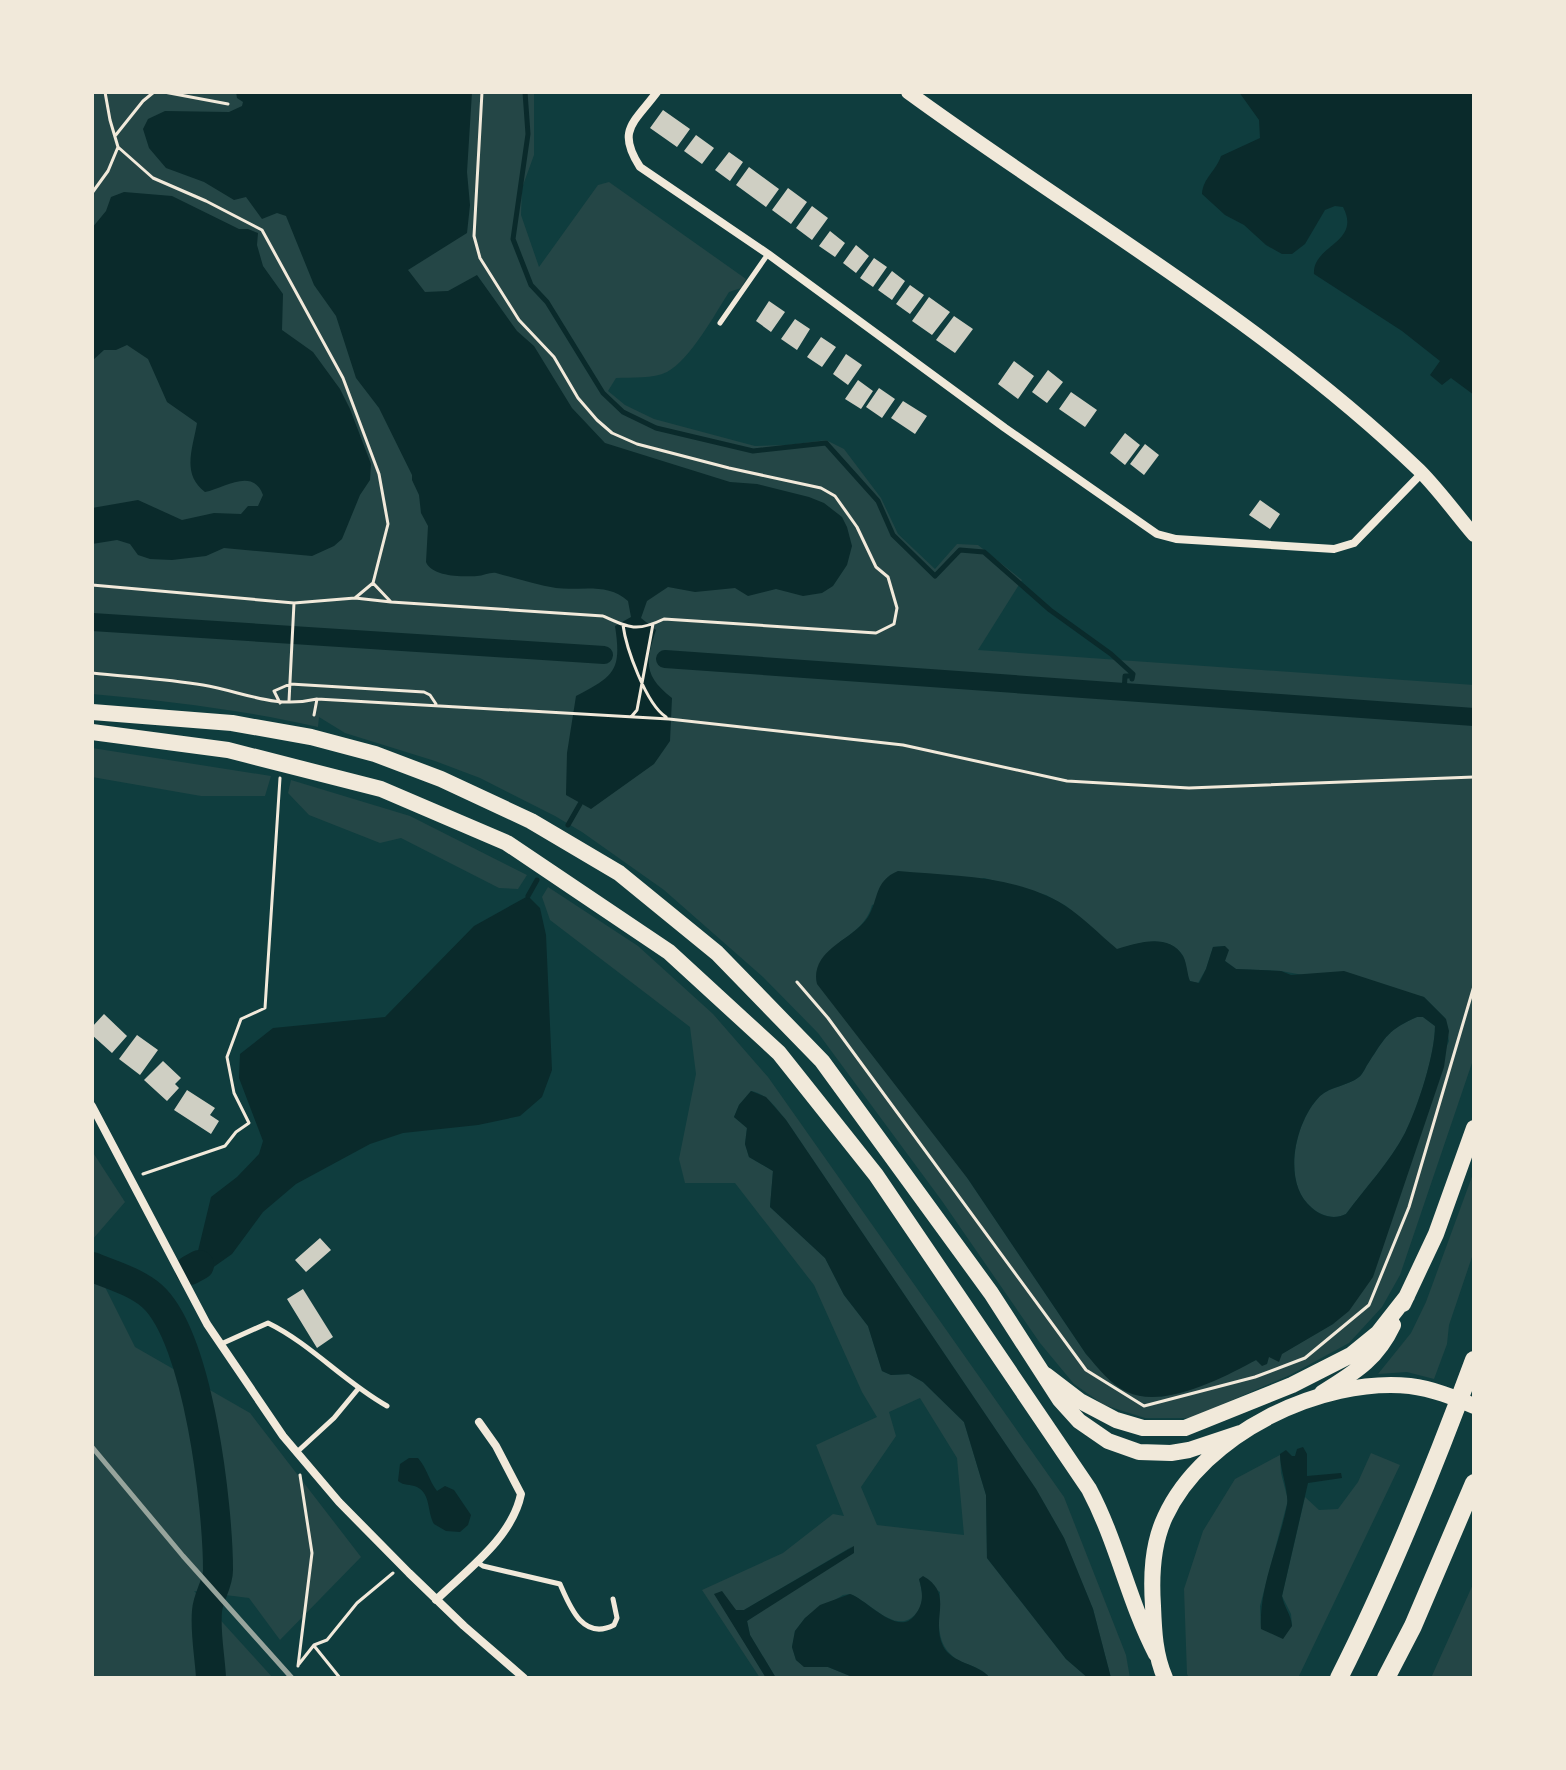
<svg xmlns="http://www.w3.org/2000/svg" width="1566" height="1770" viewBox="0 0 1566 1770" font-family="'Archivo Narrow',sans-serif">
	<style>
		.green { fill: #244646; fill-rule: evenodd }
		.water { fill: #0a2a2b; fill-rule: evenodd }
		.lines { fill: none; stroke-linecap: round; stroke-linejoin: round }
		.stream { stroke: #0a2a2b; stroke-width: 5 }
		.canal { stroke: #0a2a2b; stroke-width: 18 }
		.river { stroke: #0a2a2b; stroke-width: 30 }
		.building { fill: #cfcfc3 }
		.path { stroke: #f1e9da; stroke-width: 3 }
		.service { stroke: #f1e9da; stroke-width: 5 }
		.minor { stroke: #f1e9da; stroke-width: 8 }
		.secondary { stroke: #f1e9da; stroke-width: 14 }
		.primary { stroke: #f1e9da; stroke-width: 16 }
		.trunk { stroke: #f1e9da; stroke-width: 16 }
		.motorway { stroke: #f1e9da; stroke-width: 18 }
		.rail { stroke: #97a49c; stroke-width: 5 }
	</style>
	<rect width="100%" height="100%" fill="#0f3d3e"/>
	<path class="green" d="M92 92H534V155L522 188 521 215 539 267 598 185 609 182 746 279 741 288 729 292C715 314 690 360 667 372 653 379 632 377 616 378L608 391 625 405 654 419 755 446 788 445 826 440 844 449 881 498 898 534 935 569 957 544 978 545 1022 580 978 650 1474 685V1057L1400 1275 1382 1307 1349 1343 1290 1375 1191 1418H1145L1104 1405 1074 1384 1040 1343 942 1201 818 1033 763 977 664 890 582 832 555 816 480 778 435 761 345 733 319 717 318 727C243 710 169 701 92 694ZM984 878 1046 895 1066 906 1117 950C1136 943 1169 933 1183 956 1186 963 1187 974 1189 981L1198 983 1206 969 1213 947 1225 946V961L1236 969 1281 971 1424 997 1445 1018 1449 1041 1333 1324 1281 1354 1268 1357 1267 1364 1256 1360 1188 1390 1161 1397 1086 1354 968 1179 840 942C854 932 868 922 872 905Z
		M92 748 271 776 265 796H201L92 777Z
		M291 780 410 816 527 875 518 889 499 888 401 838 380 843 309 815 288 793Z
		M548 887 638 946 713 1014 768 1077 1064 1497 1126 1655 1130 1678H1111L1093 1609 1064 1538 1036 1489 786 1120C776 1108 766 1093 751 1091L739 1105 734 1117 747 1128 745 1144 749 1157 773 1171 770 1207 825 1258 844 1295 868 1326 882 1371 891 1375 909 1374 923 1382 964 1422 986 1495 987 1558 1066 1659 1088 1678H990C983 1669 972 1666 962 1662 933 1648 939 1620 940 1592L919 1579C922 1591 925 1601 918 1611 898 1639 871 1602 850 1594L843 1595 805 1618 795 1631 792 1647 796 1660 804 1666 828 1667 855 1678H776L750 1635 747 1621 853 1546 744 1610H736L715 1594 766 1678H760L702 1590 783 1553 833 1514 844 1516 816 1445 877 1417 862 1392 814 1285 735 1183H685L679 1159 696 1074 690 1027 550 920 542 897ZM920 1398 957 1458 964 1535 877 1525 861 1487 896 1436 889 1412Z
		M1417 1017H1423L1435 1026C1435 1055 1418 1107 1405 1133 1390 1162 1365 1188 1346 1214 1334 1220 1322 1216 1312 1208 1281 1183 1295 1121 1320 1096 1331 1086 1348 1086 1359 1077 1363 1074 1366 1066 1369 1062 1386 1036 1388 1030 1417 1017Z
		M92 1151 125 1202 92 1240Z
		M1474 1171V1251L1449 1325 1447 1344 1434 1379 1407 1372 1378 1374 1411 1333 1426 1302Z
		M92 1261 135 1347 250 1413 361 1557 280 1640 249 1598 194 1591 273 1678H92Z
		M1371 1453 1400 1465 1298 1678H1189L1187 1674 1184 1589 1203 1531 1235 1479 1280 1455 1281 1473 1288 1500 1260 1606 1261 1629 1292 1626 1291 1614 1282 1596 1305 1497 1319 1510 1338 1509 1358 1482Z
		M1474 1582V1678H1431Z"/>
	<path class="water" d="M236 92H472L467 172 470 205 467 233 408 270 425 292 448 291 477 275 517 331 534 346 572 408 605 443 730 482 757 484 809 497 824 503 842 517 847 527 852 546 847 565 833 586 822 593 803 596 776 589 748 596 735 588 695 592 668 587 647 601 641 618 656 630C645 663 644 676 672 698L670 741 654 764 591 809 566 795 567 753 576 696C614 676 622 671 615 626L631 617 628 601C608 582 580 591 556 588 536 585 515 578 496 573 490 572 483 576 477 576 463 577 432 577 426 562L428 526 421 513 419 495 412 480V475L379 408 356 378 336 316 314 285 286 216 277 213 262 219 246 197 234 200 204 182 166 168 149 148 143 129 148 119 165 111 229 112 242 106 243 102 237 98Z
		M1239 92H1474V395L1451 378 1442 385 1430 375 1440 361 1402 331 1314 274C1312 245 1362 243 1343 207L1335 206 1325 210 1305 244 1292 254H1282L1266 245 1244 225 1225 215 1202 194C1203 178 1216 171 1221 156L1260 138 1259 120Z
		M124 192 172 196 239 229H248L258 233 257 245 263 266 283 294 282 330 313 352 340 389 350 409 371 464 370 480 360 495 342 539 334 546 312 556 224 548 206 556 172 560 150 559 138 555 130 544 117 540 92 544V508L138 500 182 520 214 513 241 514 248 506H258L263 495C253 467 224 488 205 492 181 474 193 448 197 423L167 402 148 359 127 345 116 350H104L92 361V228L106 211 111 197Z
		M898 871C954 876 1015 875 1064 905 1083 917 1100 935 1117 949 1136 943 1169 932 1183 956 1187 963 1187 974 1190 981L1199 983 1206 969 1213 947 1225 946 1229 950 1225 961 1236 969 1281 971 1291 975 1344 971 1424 997 1446 1019 1449 1031 1444 1067 1373 1277 1349 1311 1333 1324 1282 1354 1279 1362 1269 1357 1267 1364 1262 1366 1256 1360C1223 1378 1164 1409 1127 1392 1110 1384 1098 1368 1086 1354L968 1179 817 984C815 976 816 968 821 960 833 942 856 935 868 917 879 899 874 881 898 871ZM1417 1017H1423L1435 1026C1435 1054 1418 1107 1405 1133 1390 1162 1365 1188 1346 1214 1334 1220 1321 1216 1312 1208 1281 1183 1295 1121 1320 1096 1331 1086 1348 1086 1359 1077 1363 1074 1366 1066 1369 1062 1386 1036 1388 1030 1417 1017Z
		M528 896 540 908 546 935 552 1070 542 1097 520 1116 478 1125 403 1133 370 1144 296 1184 263 1212 232 1254 208 1271 199 1265 197 1255 211 1197 237 1177 259 1154 263 1141 239 1078 240 1054 273 1028 385 1017 474 926Z
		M751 1091 766 1097 786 1120 1036 1489 1064 1538 1093 1609 1111 1678H1088L1066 1659 987 1558 986 1495 964 1422 923 1382 909 1374 891 1375 882 1371 868 1326 844 1295 825 1258 770 1207 773 1171 749 1157 745 1144 747 1128 734 1117 739 1105Z
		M1303 1447 1307 1454V1476L1341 1473 1342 1478 1308 1483 1282 1596C1284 1607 1291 1614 1292 1626L1283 1639 1261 1629C1259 1585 1279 1547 1287 1505 1289 1491 1280 1470 1280 1454L1286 1450 1292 1456H1295L1297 1449Z
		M409 1458H418C427 1468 429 1481 437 1491L445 1486 454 1490 471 1515 468 1525 460 1532 446 1531 434 1524C427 1512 431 1494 417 1487 410 1484 404 1486 398 1481L400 1464Z
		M854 1546V1553L747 1621 750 1635 776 1678H766L714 1594 722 1591 736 1610H744Z
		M923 1576C955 1594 930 1619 943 1646 952 1664 978 1663 990 1678H855L828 1667H804L796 1660 792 1647 795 1631 805 1618 820 1605 850 1594C868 1600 898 1638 915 1615 924 1603 923 1593 919 1579Z"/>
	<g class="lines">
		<path class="stream" d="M525 92 528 134 513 239 531 285 547 302 603 393 623 412 656 428 753 451 826 443 878 501 893 535 935 576 960 550 984 552 1050 610 1111 654 1133 674 1132 679
			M1124 693 1125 676H1132
			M568 825 580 804
			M528 896 537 880"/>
		<path class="canal" d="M92 622 604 655
			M665 659 1474 717"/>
		<path class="river" d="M92 1267C112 1275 136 1282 152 1296 199 1338 218 1508 218 1570 218 1584 208 1597 207 1611 205 1633 210 1657 211 1678
			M190 1270 199 1265"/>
	</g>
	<path class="building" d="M663 110 690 129 677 147 650 128Z
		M696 135 714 148 702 164 684 151Z
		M729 152 743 162 730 181 715 170Z
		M749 167 779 189 766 207 736 185Z
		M788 188 807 202 791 224 772 210Z
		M812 206 828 218 812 240 796 228Z
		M830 231 845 243 835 257 819 246Z
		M856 245 869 256 856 273 843 263Z
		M874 258 887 267 873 287 860 278Z
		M892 271 905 281 892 300 878 290Z
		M910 285 924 295 910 314 896 304Z
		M929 297 950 312 932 335 912 321Z
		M769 301 785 312 771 332 756 321Z
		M954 316 973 329 955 353 936 340Z
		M795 319 810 329 797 350 781 339Z
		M821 337 836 347 822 367 807 357Z
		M846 354 862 365 848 385 833 374Z
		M1014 361 1034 376 1018 399 998 384Z
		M1048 370 1063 382 1047 403 1032 392Z
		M858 380 873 391 861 409 845 399Z
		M879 388 895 399 882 418 866 407Z
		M1071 392 1097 410 1085 427 1059 409Z
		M903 401 927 416 915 434 891 418Z
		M1125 433 1140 445 1125 465 1110 453Z
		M1145 444 1159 455 1144 475 1130 464Z
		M1260 500 1280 514 1270 529 1249 515Z
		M104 1014 127 1036 112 1053 92 1035V1027Z
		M137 1035 158 1050 140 1075 119 1059Z
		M163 1061 181 1078 175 1084 179 1088 167 1101 144 1080Z
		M187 1090 215 1108 210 1115 219 1121 211 1134 174 1110Z
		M320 1238 331 1250 306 1272 295 1260Z
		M303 1289 333 1337 317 1348 287 1299Z"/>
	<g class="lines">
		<path class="path" d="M164 92 228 104
			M115 136 143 101 154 92
			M92 193 108 171 118 147
			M373 583 391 602 603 616C629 628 637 632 664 619L876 633 894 624 897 608 888 577 876 567 857 527 835 496 821 488 729 468 637 444 612 433 597 420 578 398 554 357 519 320 480 258 474 236 482 92
			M92 585 294 603 355 598 373 583 388 524 379 474 343 378 262 230 206 201 153 178 118 147 110 120 105 92
			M355 598 391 602
			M623 625C626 648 646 704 666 717
			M92 673C129 677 166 679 203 685 244 692 274 709 317 699L669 719 903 745 1067 781 1189 788 1474 777
			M289 701 294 603
			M280 703 274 691 290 684 424 692 430 695 436 704
			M314 715 317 699
			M631 717 637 710 653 624
			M797 982 828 1018 1086 1370 1144 1406 1255 1377 1305 1358 1369 1305 1409 1207 1474 986
			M143 1174 225 1146 236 1132 249 1123 234 1093 227 1057 241 1019 265 1008 280 778
			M315 1647 340 1678
			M299 1664 314 1645 327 1640 357 1603 393 1573
			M298 1666 312 1553 300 1475"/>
		<path class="service" d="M720 323 768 254
			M221 1344 268 1323C311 1344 344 1382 387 1406
			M297 1452 334 1418 358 1389
			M477 1562 483 1566 560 1584C570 1607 583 1641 614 1625L617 1618 613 1599"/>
		<path class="minor" d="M657 92C634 123 616 130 640 167L768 254 1005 428 1157 534 1176 539 1334 549 1354 543 1422 473
			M92 1106 207 1324 283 1436 339 1502 409 1573 464 1626 524 1678
			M436 1600C468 1569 512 1538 521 1494L496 1446 479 1422"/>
		<path class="secondary" d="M908 92C1079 217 1265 322 1419 470 1439 490 1456 514 1474 535"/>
		<path class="primary" d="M1403 1304 1436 1234 1474 1128
			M1046 1375 1080 1401 1116 1420 1143 1428H1185L1292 1385 1351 1355 1378 1333 1407 1296
			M1322 1393C1353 1373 1376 1361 1393 1325"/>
		<path class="trunk" d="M92 712 232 723 311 737 375 754 441 779 531 821 619 873 717 953 822 1061 991 1293 1060 1400 1079 1421 1108 1441 1139 1452 1171 1453 1189 1450 1240 1433
			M92 732 228 750 381 789 507 843 669 952 779 1053 876 1175 1089 1489C1118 1544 1128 1600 1156 1654
			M1165 1678C1155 1655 1154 1632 1153 1606 1151 1576 1152 1545 1165 1517 1203 1434 1321 1377 1410 1386 1433 1389 1453 1397 1474 1406"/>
		<path class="motorway" d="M1339 1678C1391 1575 1434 1468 1474 1360
			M1386 1678 1413 1626 1474 1483"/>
		<path class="rail" d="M92 1447 183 1556 292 1678"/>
	</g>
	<rect width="1566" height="1770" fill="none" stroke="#f1e9da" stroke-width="188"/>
</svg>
